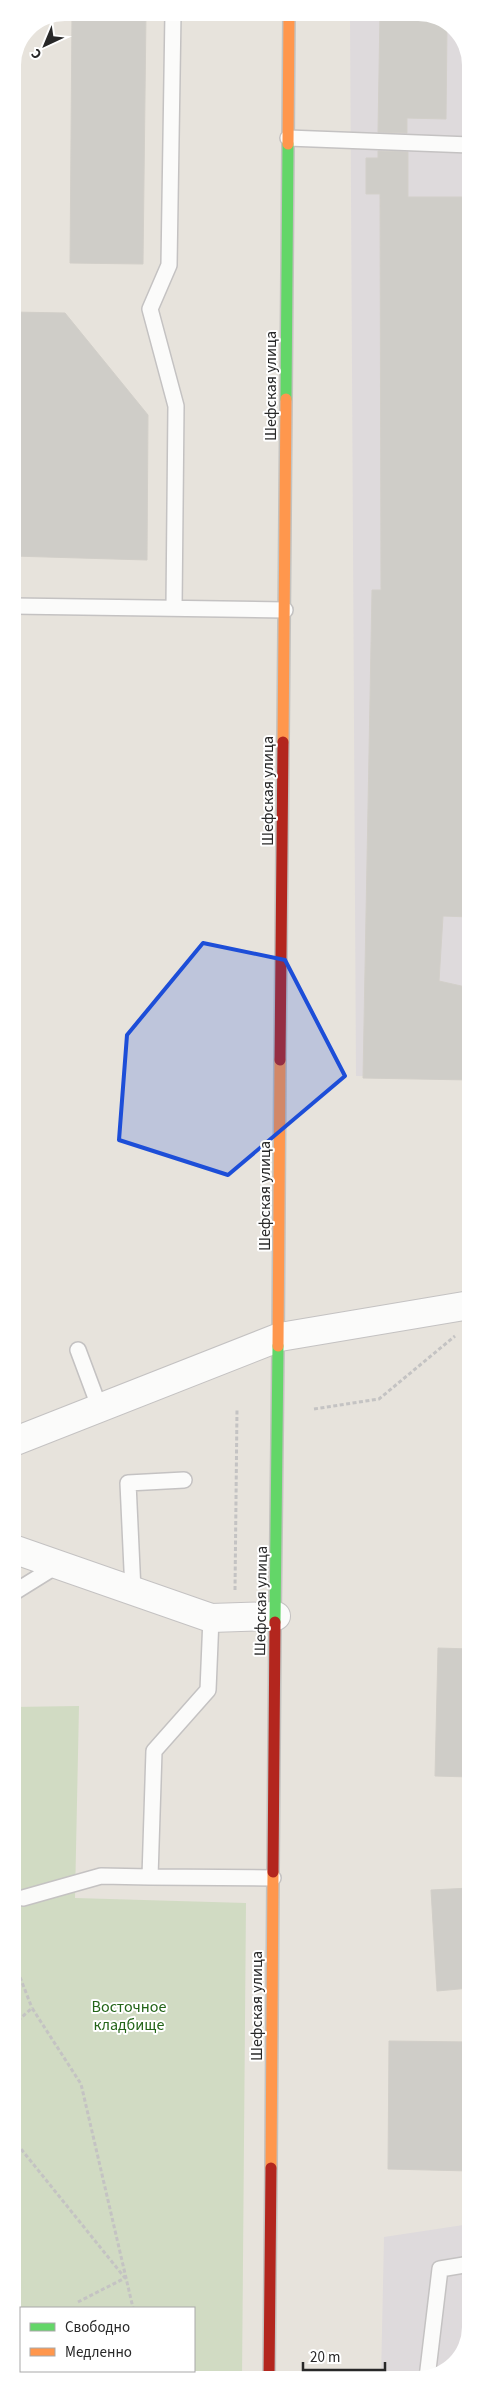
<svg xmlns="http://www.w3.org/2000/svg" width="483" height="2392" viewBox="0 0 483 2392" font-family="'Source Sans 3',sans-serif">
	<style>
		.industrial { fill: #dedadc }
		.cemetery { fill: #d1dbc3 }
		.building { fill: #cfcdc8; stroke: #d2cfc9 }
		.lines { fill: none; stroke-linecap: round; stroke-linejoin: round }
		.lane-casing { stroke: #c4c2c2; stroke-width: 18 }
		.street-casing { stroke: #c4c2c2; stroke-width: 30 }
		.fast-casing { stroke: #c3c2bf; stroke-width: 14 }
		.slow-casing { stroke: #c3c2bf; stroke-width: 14 }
		.jam-casing { stroke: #c3c2bf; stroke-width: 14 }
		.path { stroke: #c4c3c3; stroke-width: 3; stroke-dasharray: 4 2.5; stroke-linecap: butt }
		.lane { stroke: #fbfbfa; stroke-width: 15 }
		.street { stroke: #fbfbfa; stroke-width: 28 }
		.fast { stroke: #63d668; stroke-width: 11 }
		.slow { stroke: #ff974d; stroke-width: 11 }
		.jam { stroke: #b3261e; stroke-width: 11 }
		.marked { fill: #1d4ed8; fill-opacity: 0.2; stroke: #1d4ed8; stroke-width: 4; stroke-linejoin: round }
		.labels { text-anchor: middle; stroke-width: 4; stroke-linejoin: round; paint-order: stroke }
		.street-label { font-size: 16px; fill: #282828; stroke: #fff }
		.park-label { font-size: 16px; fill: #236418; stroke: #fff }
	</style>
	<rect width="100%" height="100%" fill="#e7e3dc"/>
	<path class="industrial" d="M350 13H424L455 28 470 58V1078L356 1076Z
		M470 2224V2327L457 2362 425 2379H381L384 2237Z"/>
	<path class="cemetery" d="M79 1706 75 1898 246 1903 242 2379H59L42 2371H194V2308H21V2350L13 2334V1707Z"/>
	<path class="building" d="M72 13H146L143 264 70 263Z
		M380 13H424L447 24 446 119 407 118V133L378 132Z
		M378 151 408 152V197H469L470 917 443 916 439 981 470 988V1080L363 1078 372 590H381L380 194H366V158H378Z
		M13 312 65 313 148 415 147 560 13 556Z
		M438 1648 470 1649V1777L435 1776Z
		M470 1888V1988L437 1991 431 1890Z
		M389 2041 470 2042V2171L388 2169Z"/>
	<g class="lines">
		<g class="lane-casing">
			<path id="lane" d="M173 13 169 265 150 309 176 406 174 608
				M288 138 470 145
				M13 606 285 610
				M78 1350 100 1409
				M133 1591 128 1483 184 1480
				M13 1593 58 1565
				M150 1877 273 1878
				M23 1898 101 1876 150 1877 154 1751 208 1690 211 1618
				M427 2378 440 2269 470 2264"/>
		</g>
		<g class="street-casing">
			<path id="street" d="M13 1442 280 1337 470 1305
				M13 1549 211 1618 276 1616"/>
		</g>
		<g class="fast-casing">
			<path id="fast" d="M286 399 288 144
				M275 1622 278 1346"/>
		</g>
		<g class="slow-casing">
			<path id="slow" d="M288 144 289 13
				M283 742 286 399
				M278 1346 280 1060
				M271 2168 273 1872"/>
		</g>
		<g class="jam-casing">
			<path id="jam" d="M280 1060 283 742
				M273 1872 275 1622
				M269 2379 271 2168"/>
		</g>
		<path class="path" d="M314 1409 379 1399 455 1336
			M235 1590 237 1409
			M13 1930 17 1916
			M13 1959 32 2008
			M13 2025 32 2008 81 2084 133 2308
			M13 2139 125 2278 78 2302
			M151 2371 153 2379"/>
		<use href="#lane" class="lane"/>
		<use href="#street" class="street"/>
		<use href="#fast" class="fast"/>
		<use href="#slow" class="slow"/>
		<use href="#jam" class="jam"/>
	</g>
	<path class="marked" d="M203 943 285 960 345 1076 228 1175 119 1140 127 1035Z"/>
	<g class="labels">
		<g class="street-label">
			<text transform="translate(270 386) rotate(-90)" y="6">Шефская улица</text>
			<text transform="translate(267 791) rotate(-90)" y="6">Шефская улица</text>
			<text transform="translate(264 1196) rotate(-90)" y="6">Шефская улица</text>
			<text transform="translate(260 1601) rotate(-89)" y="6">Шефская улица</text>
			<text transform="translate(256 2006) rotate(-90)" y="6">Шефская улица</text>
		</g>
		<g class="park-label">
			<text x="129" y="2012">Восточное<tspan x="129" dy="18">кладбище</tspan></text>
		</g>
	</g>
	<path d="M0 0H483V2392H0ZM65 21H418A44 44 0 0 1 462 65V2327A44 44 0 0 1 418 2371H65A44 44 0 0 1 21 2327V65A44 44 0 0 1 65 21Z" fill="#fff" fill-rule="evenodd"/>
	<rect x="20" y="2307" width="175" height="65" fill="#ffffff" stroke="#a9a9a9"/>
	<rect x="30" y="2323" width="25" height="8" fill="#63d668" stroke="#a9a9a9"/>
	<text x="65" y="2332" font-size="15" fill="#282828">Свободно</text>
	<rect x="30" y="2348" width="25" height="8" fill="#ff974d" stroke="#a9a9a9"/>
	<text x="65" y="2357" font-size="15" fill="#282828">Медленно</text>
	<g transform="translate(45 45) rotate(224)" stroke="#ffffff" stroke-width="4" paint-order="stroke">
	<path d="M0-4L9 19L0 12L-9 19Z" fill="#282828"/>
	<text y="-8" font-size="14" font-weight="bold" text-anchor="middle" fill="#282828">С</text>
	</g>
	<path d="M303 2362v8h82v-8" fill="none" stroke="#282828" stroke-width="2.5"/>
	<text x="310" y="2362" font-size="15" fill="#282828" stroke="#ffffff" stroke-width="4" paint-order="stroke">20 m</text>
</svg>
